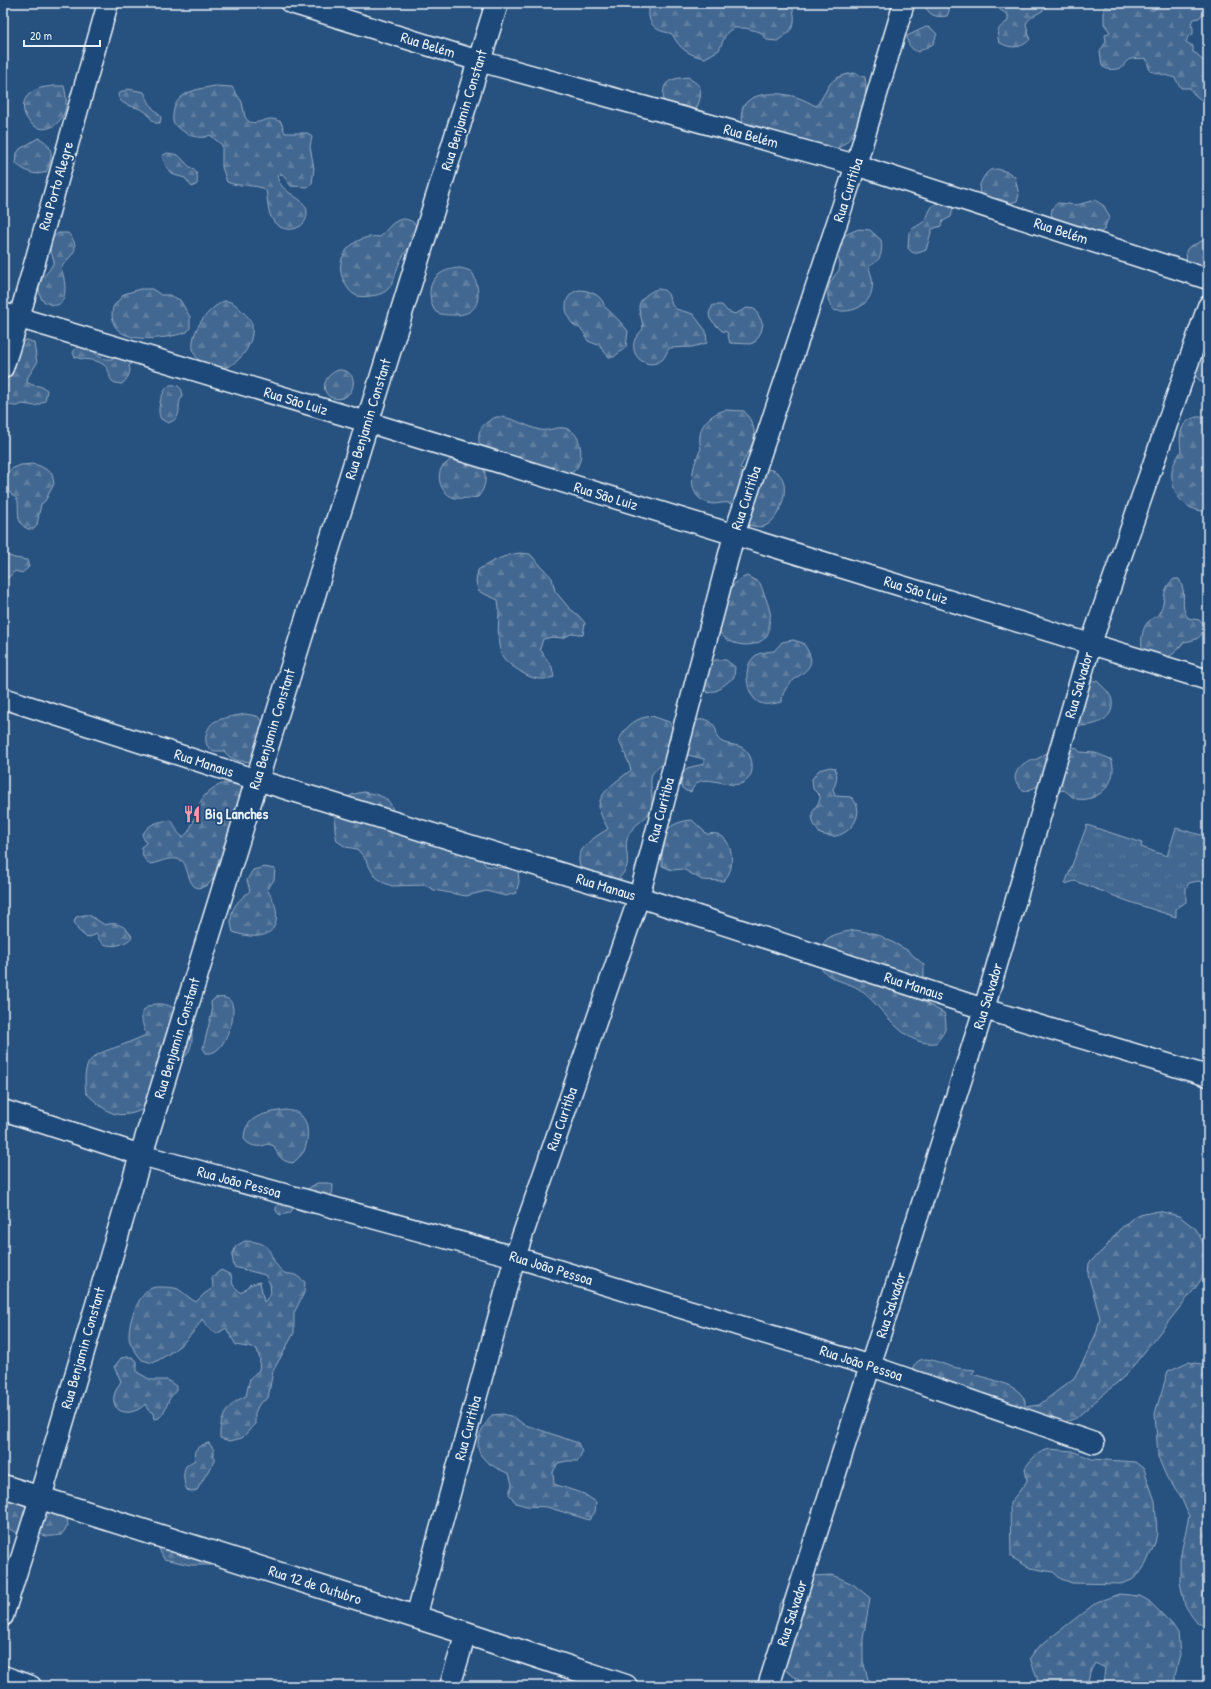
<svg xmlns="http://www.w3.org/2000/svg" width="1211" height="1689" viewBox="0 0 1211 1689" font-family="'Patrick Hand',sans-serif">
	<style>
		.grass { fill: url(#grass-tufts); stroke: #96acc4 }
		.forest { fill: url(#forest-firs); stroke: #96acc4 }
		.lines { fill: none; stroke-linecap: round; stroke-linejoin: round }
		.street-casing { stroke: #e8f1f8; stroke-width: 23 }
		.secondary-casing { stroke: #e8f1f8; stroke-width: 25 }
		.street { stroke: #1f4a7a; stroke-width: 20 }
		.secondary { stroke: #1f4a7a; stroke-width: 22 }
		.labels { text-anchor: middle; stroke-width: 3.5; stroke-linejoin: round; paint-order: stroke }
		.street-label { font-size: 15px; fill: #e8f1f8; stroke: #1f4a7a }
		.poi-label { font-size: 15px; font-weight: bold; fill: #e8f1f8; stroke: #1f4a7a; text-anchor: start }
	</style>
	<defs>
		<pattern id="grass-tufts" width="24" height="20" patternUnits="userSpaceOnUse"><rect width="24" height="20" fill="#436891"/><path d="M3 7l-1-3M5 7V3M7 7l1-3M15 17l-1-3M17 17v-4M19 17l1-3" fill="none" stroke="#5e7ea1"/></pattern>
		<pattern id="forest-firs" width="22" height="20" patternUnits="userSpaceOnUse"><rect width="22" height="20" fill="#436891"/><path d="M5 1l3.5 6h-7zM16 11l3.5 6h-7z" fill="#5e7ea1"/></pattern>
	</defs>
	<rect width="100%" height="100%" fill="#27517f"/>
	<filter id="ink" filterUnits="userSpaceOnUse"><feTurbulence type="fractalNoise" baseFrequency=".025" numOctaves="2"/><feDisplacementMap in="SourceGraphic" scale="8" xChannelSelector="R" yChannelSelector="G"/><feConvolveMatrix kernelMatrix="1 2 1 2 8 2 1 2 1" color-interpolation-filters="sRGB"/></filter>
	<g filter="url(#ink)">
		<path class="grass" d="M1087 825 1142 843 1141 847 1167 856 1176 828 1208 837V884L1198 881 1189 883 1186 888V902L1176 909V917L1130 902 1075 881 1065 884Z"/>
		<path class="forest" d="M651 3H791C798 23 794 30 777 41L767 40 760 32 745 28H735L730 30 726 34 719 50 705 58C688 55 680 49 672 34 668 32 661 32 657 29 648 23 647 12 651 3Z
			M923 3H949V11L947 16C934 18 929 15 923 3Z
			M997 3H1049C1043 15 1031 13 1026 24L1030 39C1022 49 1009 49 999 42 995 31 999 27 1008 21V15L999 9Z
			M1107 3H1145C1147 7 1149 11 1154 10L1159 3H1208V8L1199 18 1194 19 1191 23 1193 28V34L1188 37 1186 42 1193 46V52L1197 54 1202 60 1208 61V102C1200 100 1193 95 1190 88H1181L1175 78 1150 71 1146 58C1136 60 1128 55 1123 67 1115 70 1108 71 1102 66L1100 51 1106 42 1105 35 1110 32 1104 24V9Z
			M926 27 931 28 937 34 933 44 918 52C910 49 907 43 907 36Z
			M854 73 865 77C869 105 860 140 832 151L744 125C731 92 775 90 796 97 803 99 810 103 816 106 832 86 825 78 854 73Z
			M688 77C691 80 697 83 699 86 703 92 699 106 694 111L664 104C661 82 667 79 688 77Z
			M53 86H64C67 98 68 109 61 119 37 149 4 101 38 89 42 87 48 87 53 86Z
			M215 86 232 87 242 102 245 117 249 122C262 125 267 114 281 122L285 133H308L312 137 310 147 314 168 312 184 307 187 291 186 282 174 277 175C280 195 304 195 307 211 309 230 284 235 274 222 267 213 268 201 266 190 255 183 240 188 227 182L222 167V145L210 135C198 142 181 132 173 122 171 93 192 90 215 86Z
			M128 89 144 92 151 106 161 117 160 123H155C151 120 148 113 144 111 135 105 119 107 118 94Z
			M38 138C55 144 53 160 46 172 34 177 26 171 16 164L17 153 20 149Z
			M167 153C181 155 177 154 186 163 193 171 199 169 197 184L192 187 185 178 174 175 166 166 162 156Z
			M997 169 1008 172 1015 177 1019 195 1017 201C1007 205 1007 200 999 199 994 198 986 199 981 195 976 189 983 176 988 172 990 169 993 170 997 169Z
			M1095 200 1104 206 1110 218 1107 221 1104 230 1091 238 1054 221C1050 214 1050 208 1058 203L1077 205Z
			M939 201 954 203 951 217 943 221 941 226 932 229 926 250C919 253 913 256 908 248L909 232C914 226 922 225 926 219 930 211 930 206 939 201Z
			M402 219C407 219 415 221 416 227 417 238 407 249 402 258 392 275 397 294 370 296 365 297 359 297 355 295 350 292 347 288 345 283 330 258 355 233 380 237 388 229 391 222 402 219Z
			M859 229 870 230 881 240C883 252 881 261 869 266 869 271 871 273 872 278 876 303 855 315 833 310 826 301 826 287 833 278 836 273 840 271 840 265 840 259 833 250 836 244 840 236 851 232 859 229Z
			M58 233H68C84 251 69 255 61 268 68 285 68 318 42 300 32 280 49 276 54 261 52 253 48 249 50 240Z
			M1208 238V277L1187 266 1186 251 1189 247Z
			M460 268C464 269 471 270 473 274 475 277 476 282 477 286 481 305 473 315 454 315 448 315 441 315 436 312 433 309 432 305 431 301 426 280 440 269 460 268Z
			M140 289H152L161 295H169L180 300 190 317V328L187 332C164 340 104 348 113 307L124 294Z
			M658 289 664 290 668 294 672 305 676 309 693 314 706 331 707 343 692 347 669 348C667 351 666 356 663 359 649 372 628 357 635 339 637 336 640 332 643 329 643 322 640 316 639 309 638 299 650 291 658 289Z
			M579 290C588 290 599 294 603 302 605 307 602 304 606 308 614 315 621 322 628 331L626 347 614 357H609L598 345 588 341C586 338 585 333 582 330 579 327 575 327 572 323 563 312 563 294 579 290Z
			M224 301C233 301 236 305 242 311 246 315 252 320 252 326 255 346 234 374 212 367 174 356 200 312 224 301Z
			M713 305H722L727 311 735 314 747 308 755 309 763 324 761 332 755 342 750 344 730 343 727 332 722 331 710 319 709 313Z
			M1208 332V387L1197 378 1191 369Z
			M28 340 34 343 37 363 28 377 27 382C33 387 40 384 47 390L45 401 36 406 22 404 18 406C13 406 9 406 6 402 5 400 2 363 3 359 5 353 13 346 17 341Z
			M80 345H89C99 360 106 362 123 356L132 362 129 366C132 372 127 380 122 384 104 383 114 373 104 365 95 358 85 361 75 357L73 353 75 349Z
			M339 370C363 370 354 404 333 398 319 394 323 374 339 370Z
			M170 385C178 384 182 387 183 396 174 406 186 417 168 423L161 419C156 411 161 391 170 385Z
			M725 410 744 411C763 434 752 445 740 468L745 471C755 470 769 466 778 473 792 484 781 519 765 526 761 527 757 527 753 526 737 525 742 510 731 504 726 501 719 504 713 504 684 500 691 467 701 449 696 429 706 416 725 410Z
			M496 417C512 416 524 426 540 430 550 432 559 424 570 430 585 438 585 473 566 474L480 447C476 430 482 424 496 417Z
			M1197 417H1208L1207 511C1185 512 1170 493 1172 471 1173 464 1177 458 1181 451 1179 436 1179 421 1197 417Z
			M455 456 483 465C487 476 486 488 478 497 471 498 462 499 455 498 442 495 435 478 442 467 446 463 451 460 455 456Z
			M33 464 40 466 52 473 54 484 45 501 41 504 37 525 34 529H28C16 523 19 514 18 502 17 497 13 496 10 493 5 487 7 475 11 469L21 465Z
			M520 553 530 554 552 578 555 591 569 608 578 615 585 623 583 635 573 633 563 638 553 637 543 639 540 649 552 667 554 677C541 681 532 679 521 672 514 667 504 662 501 653 495 637 501 617 498 600L478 591 476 581 478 570C492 561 504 555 520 553Z
			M3 554 15 558 27 560 29 567 22 573 15 571 9 577 3 580Z
			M747 576 760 583C763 592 768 602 770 612 771 615 770 620 769 624 769 627 769 630 768 633 760 653 714 648 716 617 717 606 717 604 725 596 734 586 734 581 747 576Z
			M1174 579H1179C1189 596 1178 604 1188 618L1199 620 1203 623C1205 638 1196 640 1184 642 1169 661 1167 659 1144 654 1140 645 1141 631 1147 623 1151 619 1156 617 1159 613 1167 601 1160 590 1174 579Z
			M793 640 803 643C824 672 797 670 785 690 783 693 782 698 782 702 776 703 770 705 763 704 747 701 741 668 754 657 759 652 767 652 774 651L782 642Z
			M715 660H726L735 667 734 677 718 690 708 693 701 686 707 667Z
			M1091 681H1097C1102 686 1111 693 1112 701 1115 722 1089 728 1073 725L1080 685Z
			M245 714 257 716 269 727 253 762C241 761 232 762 224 751 221 751 217 751 214 751 201 747 205 728 214 722 223 717 236 716 245 714Z
			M652 716 669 722C671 725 673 729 673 733 673 738 667 759 664 762 660 768 652 770 651 778 650 788 654 798 651 808 647 820 634 824 629 834 620 853 638 862 616 881L582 875C581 869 577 860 580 854 584 843 598 835 608 829 605 823 602 818 600 812 594 794 619 780 631 770 628 759 623 751 619 740 627 725 635 718 652 716Z
			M703 719C713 720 717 728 717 737 723 746 732 743 741 747 752 752 756 770 748 779 736 794 707 772 696 784 694 786 692 789 691 792L686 791 681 787V776L687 768 704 764V759L688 755 685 751 692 722Z
			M1065 744 1076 748 1080 752 1095 753 1111 759C1120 780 1099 803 1077 799 1072 798 1069 793 1064 790L1054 792 1041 785 1026 791 1021 789C1020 787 1017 784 1016 782 1012 773 1023 762 1031 760 1035 759 1033 760 1037 759 1048 753 1052 747 1065 744Z
			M830 767 835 768C838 776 837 782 833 789L835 796 851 797C866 810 854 832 836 836 831 837 825 835 820 834 813 824 808 815 817 805 819 801 820 801 820 796L813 789 812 779 819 770Z
			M225 783 240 785 246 791 229 854 219 858C216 870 216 882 203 887 187 893 189 865 182 861 172 855 161 862 151 864 143 860 143 856 141 847L146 843 142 835C150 823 156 822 171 820 176 826 176 833 183 837 190 832 191 826 194 819 199 800 206 789 225 783Z
			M364 792C382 796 391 796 394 816L481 856 485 865C498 869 505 866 518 871L519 882 516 893 506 896 486 891 466 896 434 890 425 885 392 886 382 882 374 875 364 857 357 849 346 847 337 841C331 815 335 796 364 792Z
			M692 820 707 834C710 834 714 833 717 834 731 837 735 862 729 873 728 876 725 879 723 881L702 880 683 869 672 870 662 866V834C671 825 679 821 692 820Z
			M264 867 275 869 274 880 267 889C270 895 275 902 276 909 281 939 254 940 233 932 227 912 235 903 250 891L247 880 253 870Z
			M84 915H89L105 925C116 921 126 926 132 937 124 947 100 951 97 934L87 938 78 930 74 922 76 917Z
			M855 930 877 934 907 950 924 965V976L918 985 916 995 924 1002 944 1013C948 1027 946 1031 936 1043 902 1047 884 1007 859 989 850 983 837 982 828 975 825 973 822 969 819 966 819 937 829 935 855 930Z
			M215 998C235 995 234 1007 232 1022 227 1034 222 1055 206 1053L203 1048 212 1012 211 1002Z
			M155 1004C180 1002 200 1027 189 1051 187 1057 180 1060 177 1065 170 1073 150 1104 143 1109 137 1113 124 1116 116 1114 105 1112 95 1101 86 1093 81 1055 95 1055 125 1044 132 1041 139 1038 146 1035 142 1021 136 1009 155 1004Z
			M285 1110C290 1111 295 1111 298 1113 310 1120 309 1140 304 1151 301 1156 297 1159 293 1163 282 1162 278 1156 274 1146L268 1144C259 1148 250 1147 244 1139 244 1115 267 1113 285 1110Z
			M317 1183H328L333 1185C333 1198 327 1206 318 1214L308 1213 293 1208 290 1213 280 1215 276 1211V1206L281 1202 298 1195Z
			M1158 1211 1179 1216 1196 1229 1206 1248 1208 1269 1196 1287 1126 1375 1076 1418 1055 1426 909 1377C917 1350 930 1360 950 1366 958 1369 967 1369 975 1370L972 1374C988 1379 1028 1385 1025 1407L1039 1405 1074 1378 1088 1352 1097 1331 1100 1318 1088 1274 1089 1263 1105 1248 1119 1230 1135 1216Z
			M245 1241C278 1242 265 1257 283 1272 287 1275 290 1273 295 1275 298 1276 302 1280 305 1282L304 1293 294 1313V1333L273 1371 268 1398 259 1404 255 1413V1424L242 1438 230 1441 220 1438C219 1418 228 1403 246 1396L250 1378 259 1370 260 1360 257 1349 236 1345 226 1328 217 1334 208 1328 202 1319C190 1340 174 1352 153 1363L142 1360C138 1355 133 1349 130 1342 125 1328 139 1288 156 1287 162 1287 173 1287 178 1289 184 1293 189 1298 196 1302L204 1294 213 1288 212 1277 221 1270 231 1275 233 1285 241 1293 249 1285 260 1282 264 1302 271 1294 270 1284 265 1275 234 1267 232 1256 236 1246Z
			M126 1357H132L137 1361V1372L151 1380H167L176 1386V1392C166 1398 168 1410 159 1418L154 1419 153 1413 148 1410 145 1404C135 1416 111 1416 114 1396 115 1391 119 1385 121 1381L114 1367 121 1358Z
			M1188 1362 1208 1365V1628L1198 1623 1185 1606 1180 1582V1558L1189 1516 1180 1495 1167 1478 1158 1457 1155 1413 1168 1371Z
			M503 1414 514 1417 523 1424 578 1443 582 1452 578 1461H567L558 1463 553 1472 554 1484 584 1494 596 1502 595 1512 589 1520 547 1507 526 1506 516 1503 509 1494 512 1484 509 1474C493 1466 473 1459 479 1437 481 1429 488 1421 492 1415Z
			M209 1443 214 1450V1461L197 1490 192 1492 187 1490C184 1484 182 1473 186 1466 188 1464 192 1462 195 1460 192 1449 199 1445 209 1443Z
			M1050 1449 1072 1451 1092 1459 1135 1462 1144 1469 1155 1501 1157 1533 1155 1543 1146 1564 1140 1573 1132 1580 1121 1584 1072 1583 1061 1579 1053 1572 1030 1568 1011 1557 1010 1503 1027 1481 1025 1468C1032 1458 1037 1452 1050 1449Z
			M3 1485 67 1515 68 1526 61 1535C47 1537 42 1538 32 1526L27 1534 17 1533 8 1528 7 1517 3 1513Z
			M172 1534C195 1534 212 1531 219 1557L213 1565H190L164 1559 159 1549 162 1539Z
			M3 1557 14 1571 3 1590Z
			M832 1575 853 1584 870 1598 863 1639V1661L870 1686H800L799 1680 781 1667 778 1626 779 1605 795 1587 812 1576Z
			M1119 1594 1140 1596 1149 1601 1172 1624 1178 1633 1180 1654 1175 1676V1686H1103L1105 1668 1095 1663 1090 1672 1087 1686H1040L1030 1658 1037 1648 1097 1602Z"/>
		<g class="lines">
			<g class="street-casing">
				<path id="street" d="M291 3 479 61 856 165 1208 279
					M3 313 367 422 1208 680
					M3 368 19 318 108 3
					M3 698 257 780 639 897 984 1009 1208 1076
					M3 1110 141 1155 515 1257 871 1366 1094 1443
					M3 1616 40 1498
					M416 1617 515 1257 639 897 734 535 856 165 904 3
					M3 1676 31 1686
					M450 1686 466 1633
					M768 1686 984 1009 1091 643 1208 306"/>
			</g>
			<g class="secondary-casing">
				<path id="secondary" d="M3 1486 466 1633 626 1686
					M40 1498 141 1155 497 3"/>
			</g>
			<use href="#street" class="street"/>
			<use href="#secondary" class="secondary"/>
		</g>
	</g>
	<defs>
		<g id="restaurant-bare" transform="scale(1.38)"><path d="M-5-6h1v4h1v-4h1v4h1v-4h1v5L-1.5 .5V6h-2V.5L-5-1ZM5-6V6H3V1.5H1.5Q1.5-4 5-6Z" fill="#ff9aa2" stroke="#1f4a7a" stroke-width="2.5" paint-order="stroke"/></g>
	</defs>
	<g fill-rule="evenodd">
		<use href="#restaurant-bare" x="192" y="814"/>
	</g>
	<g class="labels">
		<g class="street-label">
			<text transform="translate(428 45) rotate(17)" y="5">Rua Belém</text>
			<text transform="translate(464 110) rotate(-73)" y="5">Rua Benjamin Constant</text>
			<text transform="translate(751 136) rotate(15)" y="5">Rua Belém</text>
			<text transform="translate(56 186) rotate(-74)" y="5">Rua Porto Alegre</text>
			<text transform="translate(848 190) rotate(-72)" y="5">Rua Curitiba</text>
			<text transform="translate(1061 231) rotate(18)" y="5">Rua Belém</text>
			<text transform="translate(296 401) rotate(17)" y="5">Rua São Luiz</text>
			<text transform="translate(368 419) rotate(-73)" y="5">Rua Benjamin Constant</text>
			<text transform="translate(606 496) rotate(17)" y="5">Rua São Luiz</text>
			<text transform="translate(746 498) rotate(-72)" y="5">Rua Curitiba</text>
			<text transform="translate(916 590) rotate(17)" y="5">Rua São Luiz</text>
			<text transform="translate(1079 685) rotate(-74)" y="5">Rua Salvador</text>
			<text transform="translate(272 729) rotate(-73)" y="5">Rua Benjamin Constant</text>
			<text transform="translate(204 763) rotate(18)" y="5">Rua Manaus</text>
			<text transform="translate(661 810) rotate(-75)" y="5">Rua Curitiba</text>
			<text transform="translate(606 887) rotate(17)" y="5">Rua Manaus</text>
			<text transform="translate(914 986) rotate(18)" y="5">Rua Manaus</text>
			<text transform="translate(988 996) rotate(-73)" y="5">Rua Salvador</text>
			<text transform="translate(177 1038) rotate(-73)" y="5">Rua Benjamin Constant</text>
			<text transform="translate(562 1119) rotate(-71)" y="5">Rua Curitiba</text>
			<text transform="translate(239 1182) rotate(15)" y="5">Rua João Pessoa</text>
			<text transform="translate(551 1268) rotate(17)" y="5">Rua João Pessoa</text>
			<text transform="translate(891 1305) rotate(-72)" y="5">Rua Salvador</text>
			<text transform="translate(83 1348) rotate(-74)" y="5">Rua Benjamin Constant</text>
			<text transform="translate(861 1363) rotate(18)" y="5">Rua João Pessoa</text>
			<text transform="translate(468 1428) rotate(-75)" y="5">Rua Curitiba</text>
			<text transform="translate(315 1585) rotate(18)" y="5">Rua 12 de Outubro</text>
			<text transform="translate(792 1613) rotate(-72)" y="5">Rua Salvador</text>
		</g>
		<g class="poi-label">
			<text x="205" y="819">Big Lanches</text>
		</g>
	</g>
	<rect width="1211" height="1689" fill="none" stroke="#1f4a7a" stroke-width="16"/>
	<rect x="8" y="8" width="1195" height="1673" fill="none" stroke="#e8f1f8" stroke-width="1.5" filter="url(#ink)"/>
	<path d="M24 40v6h76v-6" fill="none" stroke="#e8f1f8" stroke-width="2"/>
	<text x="30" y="40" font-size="12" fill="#e8f1f8" stroke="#1f4a7a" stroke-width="3" paint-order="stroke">20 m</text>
</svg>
